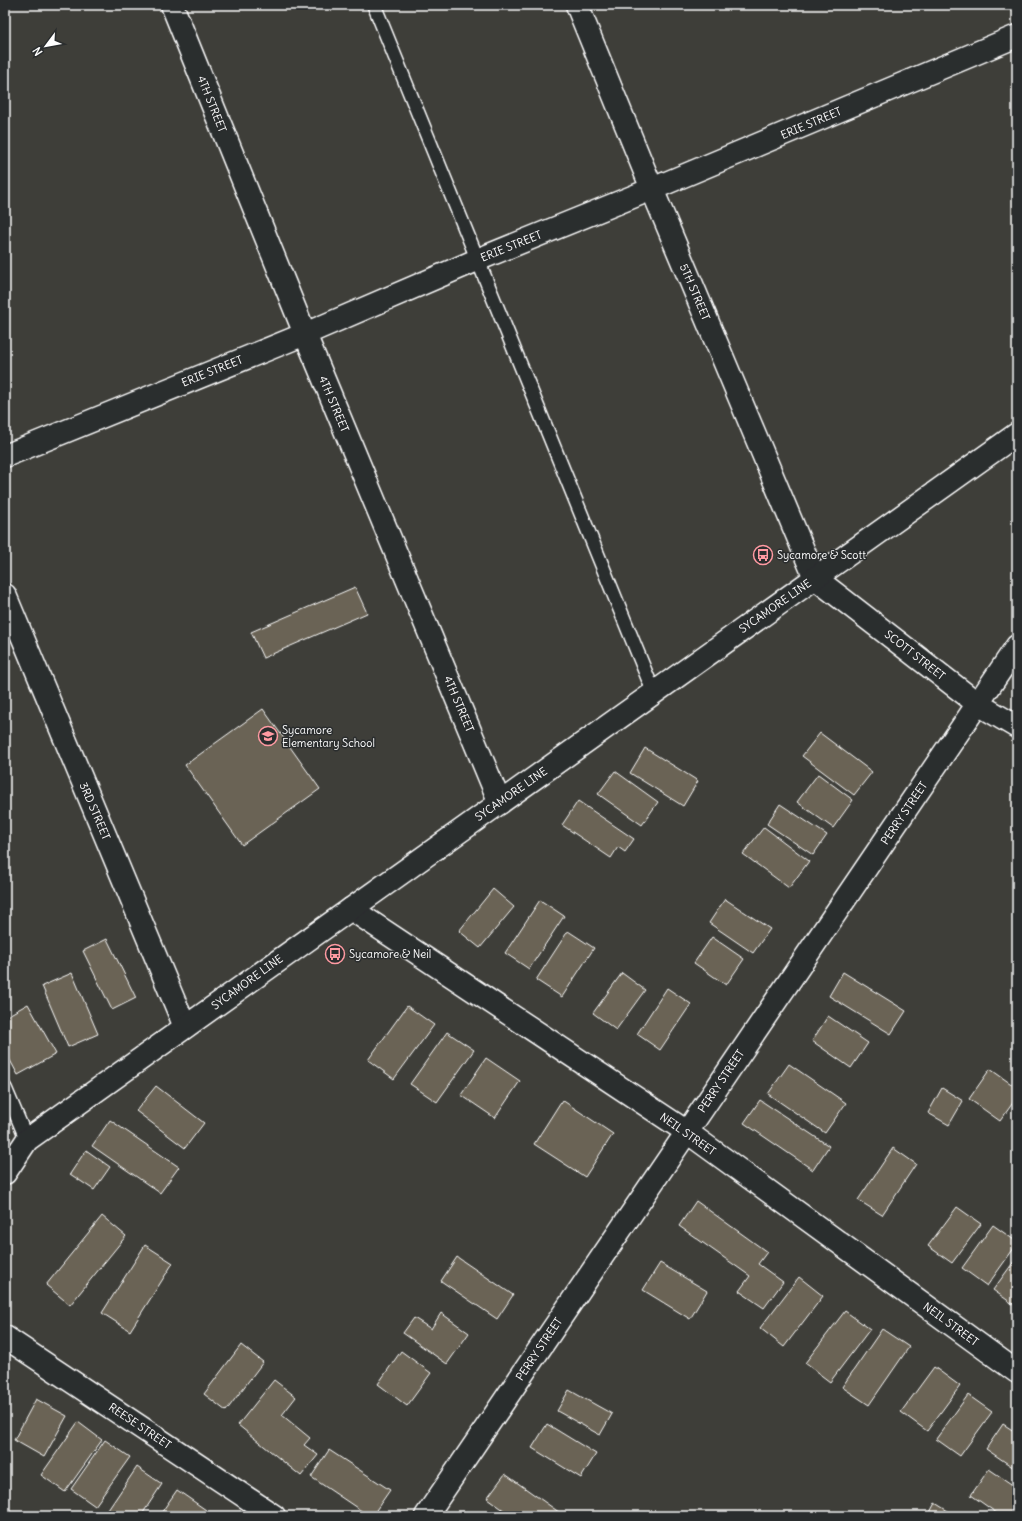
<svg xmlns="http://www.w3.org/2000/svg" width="1022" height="1521" viewBox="0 0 1022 1521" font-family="Delius,sans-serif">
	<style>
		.building { fill: #6b6454; stroke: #fff }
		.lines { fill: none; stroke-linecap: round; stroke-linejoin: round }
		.service-casing { stroke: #fff; stroke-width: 16 }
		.minor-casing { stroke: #fff; stroke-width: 25 }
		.tertiary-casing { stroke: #fff; stroke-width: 25 }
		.service { stroke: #2a2d2e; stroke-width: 13 }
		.minor { stroke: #2a2d2e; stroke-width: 22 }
		.tertiary { stroke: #2a2d2e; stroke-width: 22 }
		.labels { text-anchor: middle; stroke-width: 3; stroke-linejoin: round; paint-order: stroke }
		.street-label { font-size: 11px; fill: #fff; stroke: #2a2d2e }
		.poi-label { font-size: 11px; fill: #fff; stroke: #2a2d2e; text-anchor: start }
	</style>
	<rect width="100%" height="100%" fill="#3e3e39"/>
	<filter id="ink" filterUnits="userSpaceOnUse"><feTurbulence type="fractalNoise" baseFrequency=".025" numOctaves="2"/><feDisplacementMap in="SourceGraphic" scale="8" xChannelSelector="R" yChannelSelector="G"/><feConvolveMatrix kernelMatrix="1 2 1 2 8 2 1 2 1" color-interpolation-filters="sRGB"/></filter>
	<g filter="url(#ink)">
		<path class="building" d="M355 587 367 613 263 658 251 632Z
			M263 709 320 789 242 845 185 765Z
			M820 733 872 772 854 795 802 756Z
			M645 748 698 781 683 806 630 773Z
			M615 771 658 802 642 825 598 794Z
			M818 774 853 800 833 828 797 802Z
			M578 801 634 839 625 852 618 847 611 858 562 825Z
			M780 804 827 835 813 855 767 824Z
			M764 827 809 861 789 888 743 854Z
			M493 889 514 907 480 948 459 931Z
			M725 899 770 929 753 953 709 923Z
			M540 900 564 916 529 969 505 953Z
			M568 931 594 948 562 997 536 980Z
			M712 937 744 959 726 985 694 963Z
			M107 939 136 998 112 1010 83 951Z
			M843 972 906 1011 891 1034 829 996Z
			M72 973 98 1034 68 1047 42 986Z
			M622 973 645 990 616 1030 593 1013Z
			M667 988 691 1004 660 1050 637 1034Z
			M28 1004 56 1054 18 1075 5 1051V1017Z
			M407 1006 434 1025 394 1079 368 1060Z
			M828 1016 868 1043 851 1068 812 1041Z
			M447 1032 474 1050 437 1102 410 1084Z
			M486 1058 520 1081 495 1118 461 1095Z
			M789 1064 846 1103 825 1133 768 1094Z
			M990 1069 1017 1088V1097L1000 1121 969 1099Z
			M156 1086 204 1123 185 1148 136 1111Z
			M942 1088 963 1101 949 1125 928 1113Z
			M562 1100 613 1134 585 1177 534 1144Z
			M760 1100 829 1146 813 1170 744 1123Z
			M110 1120 179 1167 160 1193 92 1146Z
			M893 1148 916 1164 882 1215 858 1200Z
			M86 1150 110 1167 94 1190 70 1174Z
			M696 1201 767 1252 758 1264 783 1282 764 1308 739 1291 750 1276 679 1226Z
			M957 1207 981 1224 952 1263 928 1246Z
			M102 1216 126 1236 70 1305 46 1285Z
			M993 1225 1017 1242V1244L987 1286 962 1268Z
			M145 1245 173 1263 130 1331 102 1313Z
			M457 1257 513 1295 497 1319 441 1281Z
			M1015 1260 1017 1261V1307L993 1290Z
			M660 1263 707 1291 690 1319 643 1290Z
			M799 1277 823 1296 784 1347 760 1328Z
			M845 1311 870 1329 830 1382 805 1363Z
			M441 1313 469 1333 447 1364 403 1333 414 1318 431 1329Z
			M882 1329 909 1347 869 1405 842 1387Z
			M241 1345 263 1362 226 1411 204 1394Z
			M401 1351 431 1373 407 1406 378 1384Z
			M934 1367 960 1386 927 1431 901 1412Z
			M274 1380 296 1397 282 1415 310 1438 304 1445 318 1455 301 1476 238 1425Z
			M569 1390 612 1414 600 1435 557 1411Z
			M968 1395 992 1412 960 1456 936 1439Z
			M36 1399 67 1416 44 1457 14 1440Z
			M78 1422 102 1440 65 1492 41 1475Z
			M547 1424 596 1454 581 1478 532 1448Z
			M1003 1424 1017 1433V1470L986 1449Z
			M105 1440 130 1457 95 1506 71 1489Z
			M329 1450 390 1490 372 1516H369L311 1477Z
			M137 1467 162 1484 141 1516H104Z
			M989 1469 1017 1488V1509L1012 1516H1001L971 1495Z
			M505 1474 563 1515 562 1516H512L487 1498Z
			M177 1490 206 1510 202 1516H159Z
			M935 1503 956 1516H928Z"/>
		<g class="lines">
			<g class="service-casing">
				<path id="service" d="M374 5 654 693
					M5 1088 27 1140"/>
			</g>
			<g class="minor-casing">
				<path id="minor" d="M172 5 305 334 500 803
					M577 5 652 189 815 578 978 704 1017 727
					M5 456 305 334 477 260 652 189 1017 36
					M5 595 185 1027
					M351 909 687 1132 1017 1372
					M5 1337 274 1516
					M426 1516 1017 646"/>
			</g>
			<g class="tertiary-casing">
				<path id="tertiary" d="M5 1173 27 1140 1017 434"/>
			</g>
			<use href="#service" class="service"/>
			<use href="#minor" class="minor"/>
			<use href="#tertiary" class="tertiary"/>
		</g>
	</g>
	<defs>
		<g id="bus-ring" transform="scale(1)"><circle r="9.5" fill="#2a2d2e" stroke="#ff9aa2" stroke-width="1.5"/><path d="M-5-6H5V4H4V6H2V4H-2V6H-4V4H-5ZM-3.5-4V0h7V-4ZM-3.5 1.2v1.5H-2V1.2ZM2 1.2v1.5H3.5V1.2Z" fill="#ff9aa2"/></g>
		<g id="school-ring" transform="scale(1)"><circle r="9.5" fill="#2a2d2e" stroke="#ff9aa2" stroke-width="1.5"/><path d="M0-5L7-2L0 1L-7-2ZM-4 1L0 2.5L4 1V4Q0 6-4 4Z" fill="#ff9aa2"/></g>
	</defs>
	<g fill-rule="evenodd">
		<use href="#bus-ring" x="763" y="555"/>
		<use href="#school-ring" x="268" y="736"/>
		<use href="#bus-ring" x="335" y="954"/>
	</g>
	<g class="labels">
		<g class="street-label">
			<text transform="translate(212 104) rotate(68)" y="4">4TH STREET</text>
			<text transform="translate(811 123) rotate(-23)" y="4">ERIE STREET</text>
			<text transform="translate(511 246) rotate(-22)" y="4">ERIE STREET</text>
			<text transform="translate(695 292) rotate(67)" y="4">5TH STREET</text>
			<text transform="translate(212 371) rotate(-22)" y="4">ERIE STREET</text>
			<text transform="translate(334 404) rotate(67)" y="4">4TH STREET</text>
			<text transform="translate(775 606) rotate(-35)" y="4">SYCAMORE LINE</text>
			<text transform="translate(915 655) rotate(38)" y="4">SCOTT STREET</text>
			<text transform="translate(459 704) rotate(67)" y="4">4TH STREET</text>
			<text transform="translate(511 794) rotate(-35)" y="4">SYCAMORE LINE</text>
			<text transform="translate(95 811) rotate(67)" y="4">3RD STREET</text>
			<text transform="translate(904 813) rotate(-56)" y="4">PERRY STREET</text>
			<text transform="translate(247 982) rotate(-36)" y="4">SYCAMORE LINE</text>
			<text transform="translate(721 1081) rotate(-56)" y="4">PERRY STREET</text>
			<text transform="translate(688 1134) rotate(35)" y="4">NEIL STREET</text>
			<text transform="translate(951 1324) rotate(36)" y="4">NEIL STREET</text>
			<text transform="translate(539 1349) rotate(-56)" y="4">PERRY STREET</text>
			<text transform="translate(140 1426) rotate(34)" y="4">REESE STREET</text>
		</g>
		<g class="poi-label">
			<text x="777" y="559">Sycamore &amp; Scott</text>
			<text x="282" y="734">Sycamore<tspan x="282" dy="13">Elementary School</tspan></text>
			<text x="349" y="958">Sycamore &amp; Neil</text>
		</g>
	</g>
	<rect width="1022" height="1521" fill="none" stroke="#2a2d2e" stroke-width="20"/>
	<rect x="10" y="10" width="1002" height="1501" fill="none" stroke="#fff" stroke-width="1.5" filter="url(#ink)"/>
	<g transform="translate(46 46) rotate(238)" stroke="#2a2d2e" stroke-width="3" paint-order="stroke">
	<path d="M0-3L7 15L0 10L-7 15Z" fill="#ffffff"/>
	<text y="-6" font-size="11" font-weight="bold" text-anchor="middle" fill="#ffffff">N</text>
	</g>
</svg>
